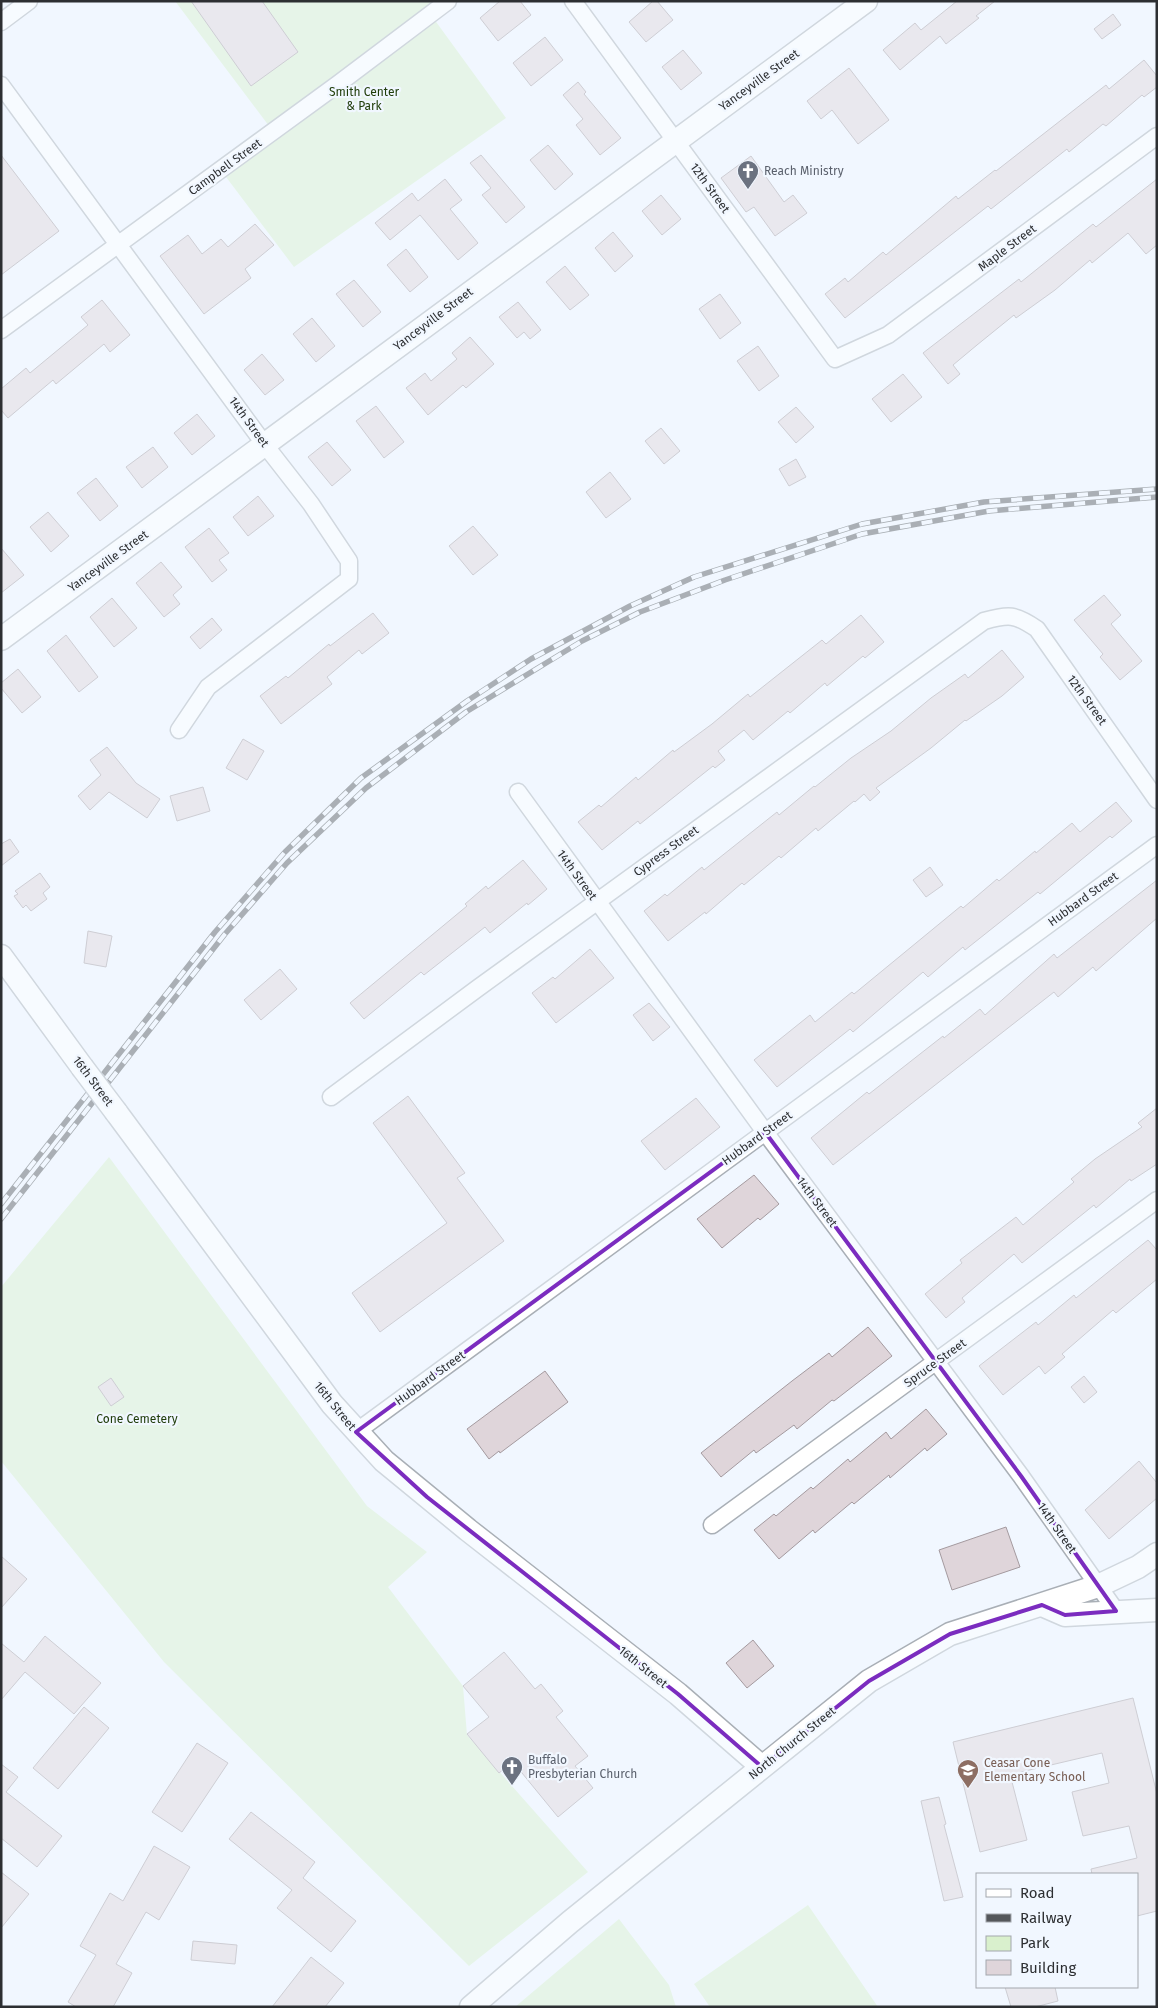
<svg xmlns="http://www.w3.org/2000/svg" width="1158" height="2008" viewBox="0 0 1158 2008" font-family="'Fira Sans',sans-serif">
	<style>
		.green { fill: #d9f0cd }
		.building { fill: #dfd5da; stroke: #a49a9f }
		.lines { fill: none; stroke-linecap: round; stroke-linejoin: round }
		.street-casing { stroke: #a9afb6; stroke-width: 19 }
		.secondary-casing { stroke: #a9afb6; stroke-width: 25 }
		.street { stroke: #fff; stroke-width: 16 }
		.secondary { stroke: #fff; stroke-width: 22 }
		.rail-casing { stroke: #54575b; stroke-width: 5.5 }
		.rail { stroke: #f1f7ff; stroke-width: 4; stroke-dasharray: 11; stroke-linecap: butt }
		.secondary-bridge-casing { stroke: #a9afb6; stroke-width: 25; stroke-linecap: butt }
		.secondary-bridge { stroke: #fff; stroke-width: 22 }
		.marked { fill: none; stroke: #7b2cbf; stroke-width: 4; stroke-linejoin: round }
		.labels { text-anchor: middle; stroke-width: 4.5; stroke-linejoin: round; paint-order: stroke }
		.street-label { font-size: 12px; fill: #2d2f32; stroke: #f1f7ff }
		.park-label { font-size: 12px; fill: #213e0b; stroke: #f1f7ff }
		.worship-label { font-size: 12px; fill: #5b616d; stroke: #f1f7ff; text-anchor: start }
		.education-label { font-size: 12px; fill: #785e54; stroke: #f1f7ff; text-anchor: start }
	</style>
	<rect width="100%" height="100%" fill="#f1f7ff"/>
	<path class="green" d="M175 1H458L434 19 506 118 294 267 220 169 272 130Z
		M109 1157 367 1506 427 1552 388 1587 463 1686 467 1735 588 1872 469 1966 164 1662 1 1461V1287Z
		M808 1905 878 2007H710L694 1984Z
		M619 1919 669 1985 676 2007H515Z"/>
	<path class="building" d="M191 1H262L298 52 251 86Z
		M500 1H520L531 15 498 41 480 18Z
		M653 1H657L673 20 646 42 629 22Z
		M957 1H995L976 16 979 18 946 44 940 36 900 70 883 50 915 23 921 30Z
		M1113 14 1121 25 1102 39 1094 29Z
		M545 37 563 60 531 86 513 63Z
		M683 50 702 73 681 90 662 67Z
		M1144 60 1157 76V87L1144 97 1142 95 1106 126 1103 124 1069 152 1067 149 991 209 988 206 845 318 825 294 845 278 848 282 883 252 886 255 956 196 958 199 995 170 996 171 1106 85 1109 89Z
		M849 68 889 120 858 144 832 110 821 119 807 101Z
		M578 82 586 92 584 94 621 138 600 155 576 125 583 119 563 95Z
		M548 145 573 174 555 190 530 160Z
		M1 155 59 231 1 275Z
		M481 155 525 207 506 223 482 195 491 188 470 163Z
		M751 156 784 202 793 195 807 213 775 236 754 207 746 212 721 178Z
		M445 179 462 200 450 209 478 243 458 260 420 215 390 240 375 223 412 193 418 201Z
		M1157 179V245L1146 254 1128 233 1092 263 1090 260 1055 290 1016 318 1014 315 977 345 953 365 960 374 948 384 923 353 1019 279 1021 282 1093 224 1096 227Z
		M661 195 681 219 662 235 642 211Z
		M255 224 274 245 245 269 251 278 204 314 160 256 188 235 202 254 221 239 228 247Z
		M613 232 633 256 615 272 595 248Z
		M406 249 428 277 410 292 387 265Z
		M565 266 589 295 570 310 546 282Z
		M354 280 381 312 363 327 336 294Z
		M720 294 741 323 720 339 699 309Z
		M102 300 130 335 110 352 104 344 56 384 53 380 8 418 1 410V389L26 368 30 373 88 325 81 317Z
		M518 302 541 330 530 339 524 332 517 338 499 317Z
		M312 318 335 346 316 362 293 334Z
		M470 337 494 364 466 388 463 385 428 415 406 388 425 373 431 381 457 359 452 353Z
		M758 346 779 376 759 391 737 361Z
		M262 354 284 380 265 395 244 370Z
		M903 374 922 397 891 422 872 399Z
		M376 406 404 442 384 458 356 421Z
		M796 407 814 427 796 443 778 422Z
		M197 414 215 436 192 455 174 433Z
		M661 428 680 451 664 464 645 441Z
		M327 442 351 470 332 486 308 457Z
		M153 447 168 467 142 488 126 467Z
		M796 459 806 477 789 486 779 469Z
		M610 472 631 499 606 518 586 492Z
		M96 478 118 506 100 521 77 493Z
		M258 496 274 516 248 536 233 517Z
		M48 512 69 536 51 552 30 527Z
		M473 526 498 555 473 575 449 546Z
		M209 528 229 553 219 560 227 570 212 582 185 547Z
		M1 548 24 575 1 593Z
		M161 562 182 587 173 595 180 604 164 617 136 583Z
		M1104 595 1121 615 1111 624 1142 661 1120 680 1100 657 1103 654 1074 620Z
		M112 598 137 628 114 647 90 617Z
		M373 613 389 633 362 654 359 650 327 677 332 684 281 724 260 696 286 676 288 678 329 644 330 646Z
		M861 615 884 642 865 658 863 656 827 686 825 683 790 713 788 711 753 740 744 730 718 751 725 760 715 768 713 766 640 824 638 821 602 850 578 822 599 805 601 807 636 777 638 780 673 750 674 752 712 724 748 694 750 697 822 640 826 644Z
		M212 618 222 630 200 649 190 637Z
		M66 635 98 677 79 692 47 651Z
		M1002 650 1024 677 1002 696 966 721 965 720 931 748 876 788 880 792 870 801 864 794 855 802 854 801 818 831 816 828 781 858 779 856 744 885 742 883 706 914 705 912 668 941 644 911 665 894 667 896 702 867 704 870 777 812 779 815 814 786 815 787 851 758 891 731 931 698 965 674 968 678Z
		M18 669 41 697 22 713 1 688V683Z
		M243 739 264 751 247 780 226 768Z
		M107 747 136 783 160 799 147 818 109 792 90 810 78 796 101 775 90 760Z
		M203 787 210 811 177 821 170 796Z
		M1116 802 1132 821 1112 838 1110 836 1040 894 1038 892 965 950 963 947 928 977 923 972 853 1032 850 1029 777 1087 754 1060 810 1015 815 1022 852 992 854 994 961 906 963 908 997 879 999 881 1035 851 1036 853 1072 823 1080 832Z
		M10 839 19 852 1 866V844Z
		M523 860 547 889 528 905 527 903 490 933 485 927 424 975 421 972 364 1019 350 1003 467 906 465 904 486 886 488 889Z
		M930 867 943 885 926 897 913 880Z
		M40 873 50 887 43 893 47 899 31 911 26 905 23 908 14 896 18 894 15 891Z
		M1157 880V918L1096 971 1093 967 1058 997 1054 992 833 1165 811 1138 867 1092 869 1094 943 1036 944 1038 980 1009 985 1015 1054 954 1057 958Z
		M88 931 112 936 106 967 84 963Z
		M590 949 614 978 556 1023 532 993 553 977 555 979Z
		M280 969 297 989 261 1020 244 1000Z
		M649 1003 670 1027 653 1041 633 1015Z
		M408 1096 465 1173 457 1178 504 1241 380 1332 352 1293 447 1223 373 1123Z
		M696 1098 720 1127 665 1170 641 1141Z
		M1157 1108V1164L1131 1181 1130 1179 1096 1208 1094 1205 1022 1263 1014 1254 962 1298 965 1302 946 1318 925 1294 962 1263 960 1260 1016 1217 1023 1225 1074 1182 1071 1179 1095 1159 1142 1127 1138 1123Z
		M754 1175 779 1204 760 1220 758 1218 722 1248 697 1219Z
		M1148 1240 1157 1250V1279L1116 1313 1113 1310 1062 1354 1065 1357 1045 1374 1039 1366 1003 1395 979 1366 1036 1322 1038 1325 1074 1295 1076 1298Z
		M868 1327 892 1356 834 1401 832 1400 797 1429 794 1425 756 1453 754 1450 721 1477 701 1453 792 1381 829 1353 832 1357Z
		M545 1371 568 1402 500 1453 499 1451 489 1459 467 1429Z
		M1084 1376 1097 1392 1084 1403 1071 1387Z
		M111 1378 124 1397 111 1406 98 1387Z
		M926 1409 947 1434 927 1451 925 1448 890 1478 889 1475 854 1504 852 1502 815 1533 813 1530 779 1559 754 1530 774 1514 776 1516 811 1487 813 1489 848 1459 850 1462 886 1432 891 1439Z
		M1139 1461 1157 1483V1498L1109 1539 1085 1510Z
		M1006 1527 1020 1567 952 1590 939 1550Z
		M1 1556 27 1579 1 1608Z
		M45 1636 101 1683 74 1714 25 1672 1 1700V1643L24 1662Z
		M753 1640 774 1666 747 1688 726 1663Z
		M504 1652 535 1689 541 1684 563 1711 556 1717 588 1756 575 1766 593 1788 558 1817 513 1762 499 1773 467 1734 489 1717 463 1686Z
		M1133 1698 1157 1794V1911L1137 1916V1874H1092L1091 1869 1137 1858 1129 1826 1083 1836 1072 1792 1109 1783 1102 1753 1021 1772 1022 1780 1012 1782 1027 1840 980 1852 953 1742Z
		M84 1707 109 1728 58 1789 33 1768Z
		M197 1743 228 1763 182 1832 152 1812Z
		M1 1764 18 1777 6 1792 62 1836 37 1867 1 1838Z
		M939 1797 946 1824 944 1825 963 1897 944 1901 921 1801Z
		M251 1812 315 1862 303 1878 356 1921 331 1952 277 1908 292 1890 229 1839Z
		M154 1846 190 1867 159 1920 146 1912 116 1964 132 1973 113 2007H76L68 2002 96 1955 80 1946 110 1893 123 1901Z
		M1 1872 29 1894 1 1928Z
		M193 1941 237 1945 235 1964 191 1960Z
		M311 1957 344 1983 325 2007H272Z
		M1005 1987H1055L1058 2001 1035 2007H1011Z"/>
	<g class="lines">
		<g class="street-casing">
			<path id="street" d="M573 1 835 359 888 335 1157 136
				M1 22 29 1
				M1 85 265 445 311 504 349 561V579L208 687 179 730
				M1 330 338 84 448 1
				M518 792 765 1132 1021 1476 1116 1611
				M331 1097 478 988 984 621C1009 614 1015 614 1037 629L1157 800
				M356 1432 1157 845
				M712 1525 1157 1200"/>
		</g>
		<g class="secondary-casing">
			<path id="secondary" d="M1 639 866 1
				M1 956 82 1067
				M116 1112 332 1404 384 1461 468 1530 678 1694 762 1767
				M1042 1605 1065 1615 1157 1610
				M471 2007 570 1922 869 1681 950 1634 1098 1586 1138 1567 1157 1554"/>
		</g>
		<use href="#street" class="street"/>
		<use href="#secondary" class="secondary"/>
		<g class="rail-casing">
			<path id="rail" d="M1 1204 215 932 285 852 361 778 467 701 531 659 630 606 694 577 862 524 984 502 1157 489
				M1 1219 225 934 287 863 366 788 466 712 582 641 640 612 725 580 862 534 989 511 1157 497"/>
		</g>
		<use href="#rail" class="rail"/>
		<g class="secondary-bridge-casing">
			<path id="secondary-bridge" d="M82 1067 116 1112"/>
		</g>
		<use href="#secondary-bridge" class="secondary-bridge"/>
	</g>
	<path d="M0 0H1158V2008H0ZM765 1132 1021 1476 1116 1611 1065 1615 1042 1605 950 1634 869 1681 762 1767 678 1694 427 1497 356 1432Z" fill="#f1f7ff" fill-opacity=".55" fill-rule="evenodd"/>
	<path class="marked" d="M765 1132 1021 1476 1116 1611 1065 1615 1042 1605 950 1634 869 1681 762 1767 678 1694 427 1497 356 1432Z"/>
	<defs>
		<g id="church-pin" transform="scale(1.125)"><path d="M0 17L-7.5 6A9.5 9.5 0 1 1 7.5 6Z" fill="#6b7280" stroke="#f1f7ff"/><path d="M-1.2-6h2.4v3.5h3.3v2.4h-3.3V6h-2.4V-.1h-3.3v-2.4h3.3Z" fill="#fff"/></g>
		<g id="school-pin" transform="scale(1.125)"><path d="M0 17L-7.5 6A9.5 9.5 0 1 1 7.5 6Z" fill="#8d6e63" stroke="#f1f7ff"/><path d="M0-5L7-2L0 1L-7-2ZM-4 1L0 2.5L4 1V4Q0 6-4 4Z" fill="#fff"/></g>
	</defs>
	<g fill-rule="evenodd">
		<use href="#church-pin" x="748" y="171"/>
		<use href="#church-pin" x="512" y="1767"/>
		<use href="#school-pin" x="968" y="1770"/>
	</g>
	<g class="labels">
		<g class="street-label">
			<text transform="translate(759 80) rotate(-36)" y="4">Yanceyville Street</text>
			<text transform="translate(225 167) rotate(-36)" y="4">Campbell Street</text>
			<text transform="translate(710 188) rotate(54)" y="4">12th Street</text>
			<text transform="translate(1007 248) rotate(-37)" y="4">Maple Street</text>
			<text transform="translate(433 319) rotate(-37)" y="4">Yanceyville Street</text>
			<text transform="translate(249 422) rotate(54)" y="4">14th Street</text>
			<text transform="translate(108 561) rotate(-36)" y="4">Yanceyville Street</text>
			<text transform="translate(1087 700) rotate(54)" y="4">12th Street</text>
			<text transform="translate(666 851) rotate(-36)" y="4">Cypress Street</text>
			<text transform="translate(577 875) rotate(54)" y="4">14th Street</text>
			<text transform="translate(1083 899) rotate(-36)" y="4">Hubbard Street</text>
			<text transform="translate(93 1081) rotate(53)" y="4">16th Street</text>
			<text transform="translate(757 1138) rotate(-36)" y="4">Hubbard Street</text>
			<text transform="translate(817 1202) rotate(53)" y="4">14th Street</text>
			<text transform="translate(935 1363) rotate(-36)" y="4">Spruce Street</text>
			<text transform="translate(430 1378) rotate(-36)" y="4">Hubbard Street</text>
			<text transform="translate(335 1406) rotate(51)" y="4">16th Street</text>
			<text transform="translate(1057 1528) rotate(55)" y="4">14th Street</text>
			<text transform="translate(643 1667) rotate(39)" y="4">16th Street</text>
			<text transform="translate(792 1743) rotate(-39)" y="4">North Church Street</text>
		</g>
		<g class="park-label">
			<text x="364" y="96">Smith Center<tspan x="364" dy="14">&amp; Park</tspan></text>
			<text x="137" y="1423">Cone Cemetery</text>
		</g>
		<g class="worship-label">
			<text x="764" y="175">Reach Ministry</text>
			<text x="528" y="1764">Buffalo<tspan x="528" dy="14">Presbyterian Church</tspan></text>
		</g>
		<g class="education-label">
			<text x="984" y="1767">Ceasar Cone<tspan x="984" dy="14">Elementary School</tspan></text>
		</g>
	</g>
	<rect width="1158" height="2008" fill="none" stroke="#2d2f32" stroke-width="5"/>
	<rect x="976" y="1873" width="162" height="115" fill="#f1f7ff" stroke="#a3a7ad"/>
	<rect x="986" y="1889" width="25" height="8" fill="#ffffff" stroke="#a3a7ad"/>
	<text x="1020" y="1898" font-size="15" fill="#2d2f32">Road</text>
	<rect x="986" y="1914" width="25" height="8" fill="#54575b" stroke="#a3a7ad"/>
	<text x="1020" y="1923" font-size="15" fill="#2d2f32">Railway</text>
	<rect x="986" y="1936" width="25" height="15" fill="#d9f0cd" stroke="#a3a7ad"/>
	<text x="1020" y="1948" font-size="15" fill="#2d2f32">Park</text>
	<rect x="986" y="1960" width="25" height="15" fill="#dfd5da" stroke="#a3a7ad"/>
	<text x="1020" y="1973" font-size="15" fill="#2d2f32">Building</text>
</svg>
